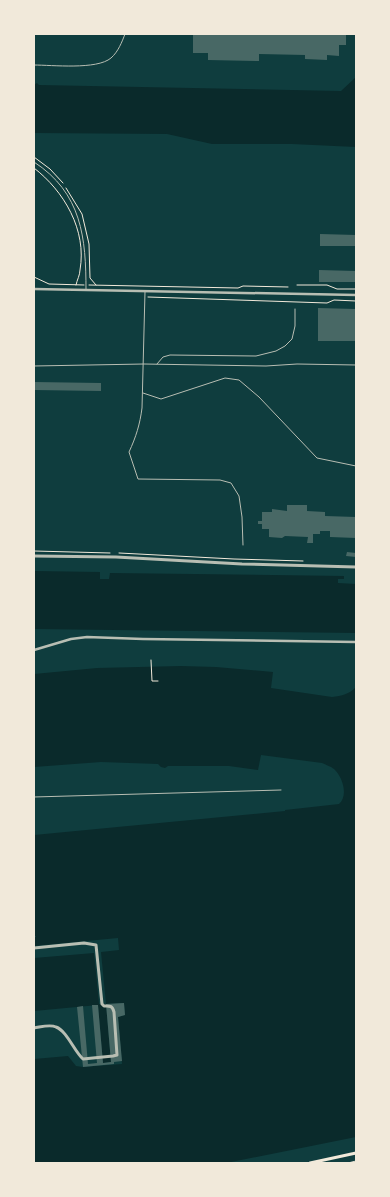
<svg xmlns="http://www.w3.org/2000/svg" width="390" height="1197" viewBox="0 0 390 1197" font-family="'Archivo Narrow',sans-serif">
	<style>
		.water { fill: #0a2a2b }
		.building { fill: #486865 }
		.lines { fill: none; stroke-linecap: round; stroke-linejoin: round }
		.path { stroke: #f1e9da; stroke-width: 1 }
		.service { stroke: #b8beb3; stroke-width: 1 }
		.minor { stroke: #b8beb3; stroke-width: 2.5 }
		.tertiary { stroke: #b8beb3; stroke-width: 3 }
		.secondary { stroke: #f1e9da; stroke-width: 3 }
	</style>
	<rect width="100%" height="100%" fill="#0f3d3e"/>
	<path class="water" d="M356 77V147L292 144H212L167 134 34 133V85L37 83 39 85 341 91Z
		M34 571 100 572V579H109L110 573 344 576V579H338V583L356 584V633L34 629Z
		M181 666 216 667 273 672 271 688 332 697C342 696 349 694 356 687V1137L226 1163H34V1059L68 1056 76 1066 83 1067 122 1064 118 1017 125 1015 124 1003 106 1004 111 1062 103 1063 98 1005 34 1011V958L94 953 99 1004H106L101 952 119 950 118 938 34 946V937H36V936H34V835L285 811V810L339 804C349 795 342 776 334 769 330 766 326 765 322 763L261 755 258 770 229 766H168L165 768 161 767 158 764 101 762 34 767V674L97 668Z"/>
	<path class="building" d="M193 34H346V45H339V56L327 55V60L305 59V55L259 54V61L208 60V53H193Z
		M320 234 356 235V246H320Z
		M319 270 356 271V282H319Z
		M318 308 356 309V341H318Z
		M34 382 101 383V391L34 390Z
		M287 505H307V511L325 512V516L356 517V538L330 537V531H320V534H313V543H307L308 537 285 536 282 538 269 537V529H262V524H258V521H262V512H272V509L287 511Z
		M347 552 356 553V557L346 556Z
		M124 1003 125 1015 118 1017 122 1061 114 1062V1064L83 1067 77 1007 83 1006 88 1064 97 1063 92 1005H98L103 1063 111 1062 106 1004Z"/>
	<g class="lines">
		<path class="path" d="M34 157 50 169 63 183
			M34 168C64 191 87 230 80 270 80 275 77 280 76 285
			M66 188 82 214 89 244 90 278 96 285
			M34 277 49 284 84 285
			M89 285 238 288 243 286 288 287
			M297 285H327L337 289H356
			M148 297 327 303 334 300 356 301
			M34 551 110 553
			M119 553 234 559 303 561
			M151 660 152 681H158
			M348 1163 356 1161"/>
		<path class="service" d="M34 65C52 65 97 70 111 58 118 52 122 42 125 34
			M34 162C82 193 86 238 86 290
			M145 292 142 408C140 424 136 437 129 452L138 479 220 480 231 483 239 496 242 517 243 545
			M157 364 163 357 170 355 256 356 276 351 285 346 292 339 295 326V309
			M34 366 144 364 266 366 297 364 356 365
			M143 393 161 399 225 378 239 380 259 397 317 458 356 466
			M34 797 281 790"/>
		<path class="minor" d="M34 289 356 295
			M34 650 71 639 87 637 143 639 356 642"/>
		<path class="tertiary" d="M34 556 116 557 242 564 356 567
			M34 948 84 943 96 945 102 1004 104 1006C110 1006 112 1005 114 1012L117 1055 113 1056 83 1059C74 1051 67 1031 56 1027 50 1024 41 1027 34 1028"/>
		<path class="secondary" d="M310 1163 356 1153"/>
	</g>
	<rect width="390" height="1197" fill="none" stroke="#f1e9da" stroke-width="70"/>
</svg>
